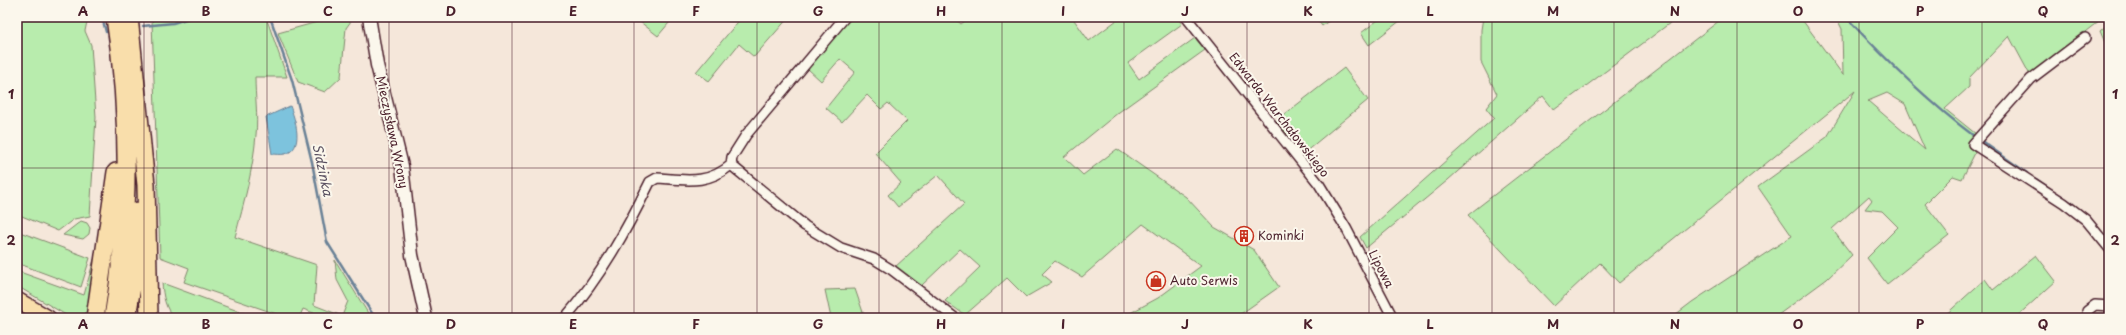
<svg xmlns="http://www.w3.org/2000/svg" width="2126" height="335" viewBox="0 0 2126 335" font-family="'Playpen Sans',sans-serif">
	<style>
		.green { fill: #b8ecad; stroke: #81866c; fill-rule: evenodd }
		.water { fill: #7dc3dd; stroke: #698196 }
		.lines { fill: none; stroke-linecap: round; stroke-linejoin: round }
		.stream { stroke: #698196; stroke-width: 2.5 }
		.minor-casing { stroke: #4a1f2b; stroke-width: 12 }
		.tertiary-casing { stroke: #4a1f2b; stroke-width: 15 }
		.primary-casing { stroke: #4a1f2b; stroke-width: 18 }
		.motorway-casing { stroke: #4a1f2b; stroke-width: 20 }
		.minor { stroke: #fbf7ec; stroke-width: 9 }
		.tertiary { stroke: #fbf7ec; stroke-width: 12 }
		.primary { stroke: #f9deab; stroke-width: 15 }
		.motorway { stroke: #f9deab; stroke-width: 17 }
		.grid { fill: none; stroke: #4a1f2b; stroke-width: 1; stroke-opacity: 0.55 }
		.labels { text-anchor: middle; stroke-width: 4; stroke-linejoin: round; paint-order: stroke }
		.street-label { font-size: 12px; fill: #4a1f2b; stroke: #fbf7ec }
		.poi-label { font-size: 12px; fill: #4a1f2b; stroke: #fbf7ec; text-anchor: start }
		.water-label { font-size: 13px; font-style: italic; fill: #595060; stroke: #fbf7ec }
		.neatline { fill: none; stroke: #4a1f2b; stroke-width: 1.5 }
		.grid-label { font-size: 13px; text-anchor: middle; font-weight: bold; fill: #4a1f2b }
	</style>
	<rect width="100%" height="100%" fill="#f5e7da"/>
	<filter id="ink" filterUnits="userSpaceOnUse"><feTurbulence type="fractalNoise" baseFrequency=".025" numOctaves="2"/><feDisplacementMap in="SourceGraphic" scale="8" xChannelSelector="R" yChannelSelector="G"/><feConvolveMatrix kernelMatrix="1 2 1 2 8 2 1 2 1" color-interpolation-filters="sRGB"/></filter>
	<g filter="url(#ink)">
		<path class="green" d="M17 17H88L85 31 91 45 96 117 90 216 74 219 58 231 17 214Z
			M158 17H266L287 77H255C255 96 258 116 256 135 253 170 244 203 235 237L317 265 314 305 342 316 348 301 337 280 335 260 371 318H327L303 309 299 318H288L184 282 189 268 160 257 152 21Z
			M335 17H354L346 28 341 77 325 92 298 82 278 33Z
			M634 17H674L658 36Z
			M742 17H789L754 57 739 44 709 81 696 72Z
			M850 17H953L961 24 970 17H1072L1089 41 1121 17H1176L1182 24 1128 63 1139 79 1195 38 1205 50 1119 112 1064 157 1083 175 1117 149 1186 197 1214 227 1254 250 1279 287 1235 318H1121L1158 298 1201 266 1143 224 1082 277 1055 261 1042 274 1052 282 1026 297 1007 278 965 315 945 301 980 267 960 249 921 286 895 267 964 204 938 175 898 207 888 195 901 183 875 153 907 121 888 103 881 109 867 95 842 122 826 108 855 72 840 59 821 81 808 69Z
			M1315 17H1334L1322 26Z
			M1382 17H1405L1369 45 1361 33Z
			M1483 17H1678L1554 110 1543 96 1448 180 1366 248 1360 237 1494 118 1486 108 1497 94 1481 62V30Z
			M1724 17H1800L1843 75 1842 29 1836 17H2104L2030 75 2009 36 1969 78V87L1945 109 1976 134 1967 144 1975 153 1962 179 1953 176 1925 204 1949 235 1887 284 1867 258 1898 227 1882 211 1865 209 1872 200 1869 196 1832 229 1852 255 1827 279 1774 318H1671L1692 302 1792 236 1758 187 1827 137 1855 91 1619 283 1600 263 1554 306 1468 215ZM1887 93 1905 104 1925 150 1868 101Z
			M2109 23V52L2100 31Z
			M1344 68 1368 100 1304 153 1276 121Z
			M81 221 87 223 90 228 89 234 83 239 63 235Z
			M17 231 90 258 81 287 17 263Z
			M2036 255 2056 281 2015 318H1942L1985 279 1993 290Z
			M94 259 98 261 89 318H71L17 286V271L84 295Z
			M162 283 257 318H174C165 308 163 296 162 283Z
			M855 289 865 318H831L825 290Z"/>
		<path class="water" d="M290 106C295 119 305 149 285 154 281 155 276 154 272 154L266 117Z"/>
		<g class="lines">
			<path class="stream" d="M98 17 103 21 106 32
				M270 17 292 80 312 162 327 242 375 318
				M1846 17C1886 60 1927 101 1974 136
				M143 26 173 23 192 17
				M1980 140 2027 173
				M2036 179 2052 190
				M2060 195 2072 203
				M2107 235 2109 238"/>
			<g class="minor-casing">
				<path id="minor" d="M845 17 746 135 732 157 731 165 805 226 841 248 874 259 892 270 955 318
					M1186 17 1319 184 1346 228 1393 318
					M2085 38 2031 79 1973 144 2064 203 2086 220 2109 248
					M565 318C601 276 626 231 650 182L657 178C686 180 707 185 731 165
					M2088 318 2087 311 2095 305 2109 306"/>
			</g>
			<g class="tertiary-casing">
				<path id="tertiary" d="M369 17 377 65 402 166 412 255 426 318"/>
			</g>
			<g class="primary-casing">
				<path id="primary" d="M17 300 48 318"/>
			</g>
			<g class="motorway-casing">
				<path id="motorway" d="M129 17 146 185 149 318
					M95 318 116 172
					M113 318C130 219 130 116 115 17
					M127 318 133 279 138 211"/>
			</g>
			<use href="#minor" class="minor"/>
			<use href="#tertiary" class="tertiary"/>
			<use href="#primary" class="primary"/>
			<use href="#motorway" class="motorway"/>
		</g>
	</g>
	<path class="grid" d="M144 17V318M267 17V318M389 17V318M512 17V318M634 17V318M757 17V318M879 17V318M1002 17V318M1124 17V318M1247 17V318M1369 17V318M1492 17V318M1614 17V318M1737 17V318M1859 17V318M1982 17V318M17 168H2109"/>
	<defs>
		<g id="building-ring" transform="scale(1)"><circle r="9.5" fill="#fbf7ec" stroke="#c8321e" stroke-width="1.5"/><path d="M-4-6H4V6H1V3H-1V6H-4ZM-2.5-4.3h1.7v1.8h-1.7ZM.8-4.3h1.7v1.8H.8ZM-2.5-1h1.7V.8h-1.7ZM.8-1h1.7V.8H.8Z" fill="#c8321e"/></g>
		<g id="shop-ring" transform="scale(1)"><circle r="9.5" fill="#fbf7ec" stroke="#c8321e" stroke-width="1.5"/><path d="M-5-2.5h2.3a2.7 3.5 0 0 1 5.4 0H5L5.5 6h-11ZM-1.5-2.5h3a1.5 2.3 0 0 0-3 0Z" fill="#c8321e"/></g>
	</defs>
	<g fill-rule="evenodd">
		<use href="#building-ring" x="1244" y="236"/>
		<use href="#shop-ring" x="1156" y="281"/>
	</g>
	<g class="labels">
		<g class="street-label">
			<text transform="translate(1279 115) rotate(52)" y="4">Edwarda Warchałowskiego</text>
			<text transform="translate(392 132) rotate(78)" y="4">Mieczysława Wrony</text>
			<text transform="translate(1381 269) rotate(63)" y="4">Lipowa</text>
		</g>
		<g class="poi-label">
			<text x="1258" y="240">Kominki</text>
			<text x="1170" y="285">Auto Serwis</text>
		</g>
		<g class="water-label">
			<text transform="translate(323 170) rotate(78)" y="5">Sidzinka</text>
		</g>
	</g>
	<rect width="2126" height="335" fill="none" stroke="#fbf7ec" stroke-width="44"/>
	<rect x="22" y="22" width="2082" height="291" class="neatline"/>
	<g class="grid-label">
		<text x="83" y="16">A</text>
		<text x="206" y="16">B</text>
		<text x="328" y="16">C</text>
		<text x="451" y="16">D</text>
		<text x="573" y="16">E</text>
		<text x="696" y="16">F</text>
		<text x="818" y="16">G</text>
		<text x="941" y="16">H</text>
		<text x="1063" y="16">I</text>
		<text x="1185" y="16">J</text>
		<text x="1308" y="16">K</text>
		<text x="1430" y="16">L</text>
		<text x="1553" y="16">M</text>
		<text x="1675" y="16">N</text>
		<text x="1798" y="16">O</text>
		<text x="1920" y="16">P</text>
		<text x="2043" y="16">Q</text>
		<text x="11" y="99">1</text>
		<text x="2115" y="99">1</text>
		<text x="11" y="245">2</text>
		<text x="2115" y="245">2</text>
		<text x="83" y="329">A</text>
		<text x="206" y="329">B</text>
		<text x="328" y="329">C</text>
		<text x="451" y="329">D</text>
		<text x="573" y="329">E</text>
		<text x="696" y="329">F</text>
		<text x="818" y="329">G</text>
		<text x="941" y="329">H</text>
		<text x="1063" y="329">I</text>
		<text x="1185" y="329">J</text>
		<text x="1308" y="329">K</text>
		<text x="1430" y="329">L</text>
		<text x="1553" y="329">M</text>
		<text x="1675" y="329">N</text>
		<text x="1798" y="329">O</text>
		<text x="1920" y="329">P</text>
		<text x="2043" y="329">Q</text>
	</g>
</svg>
